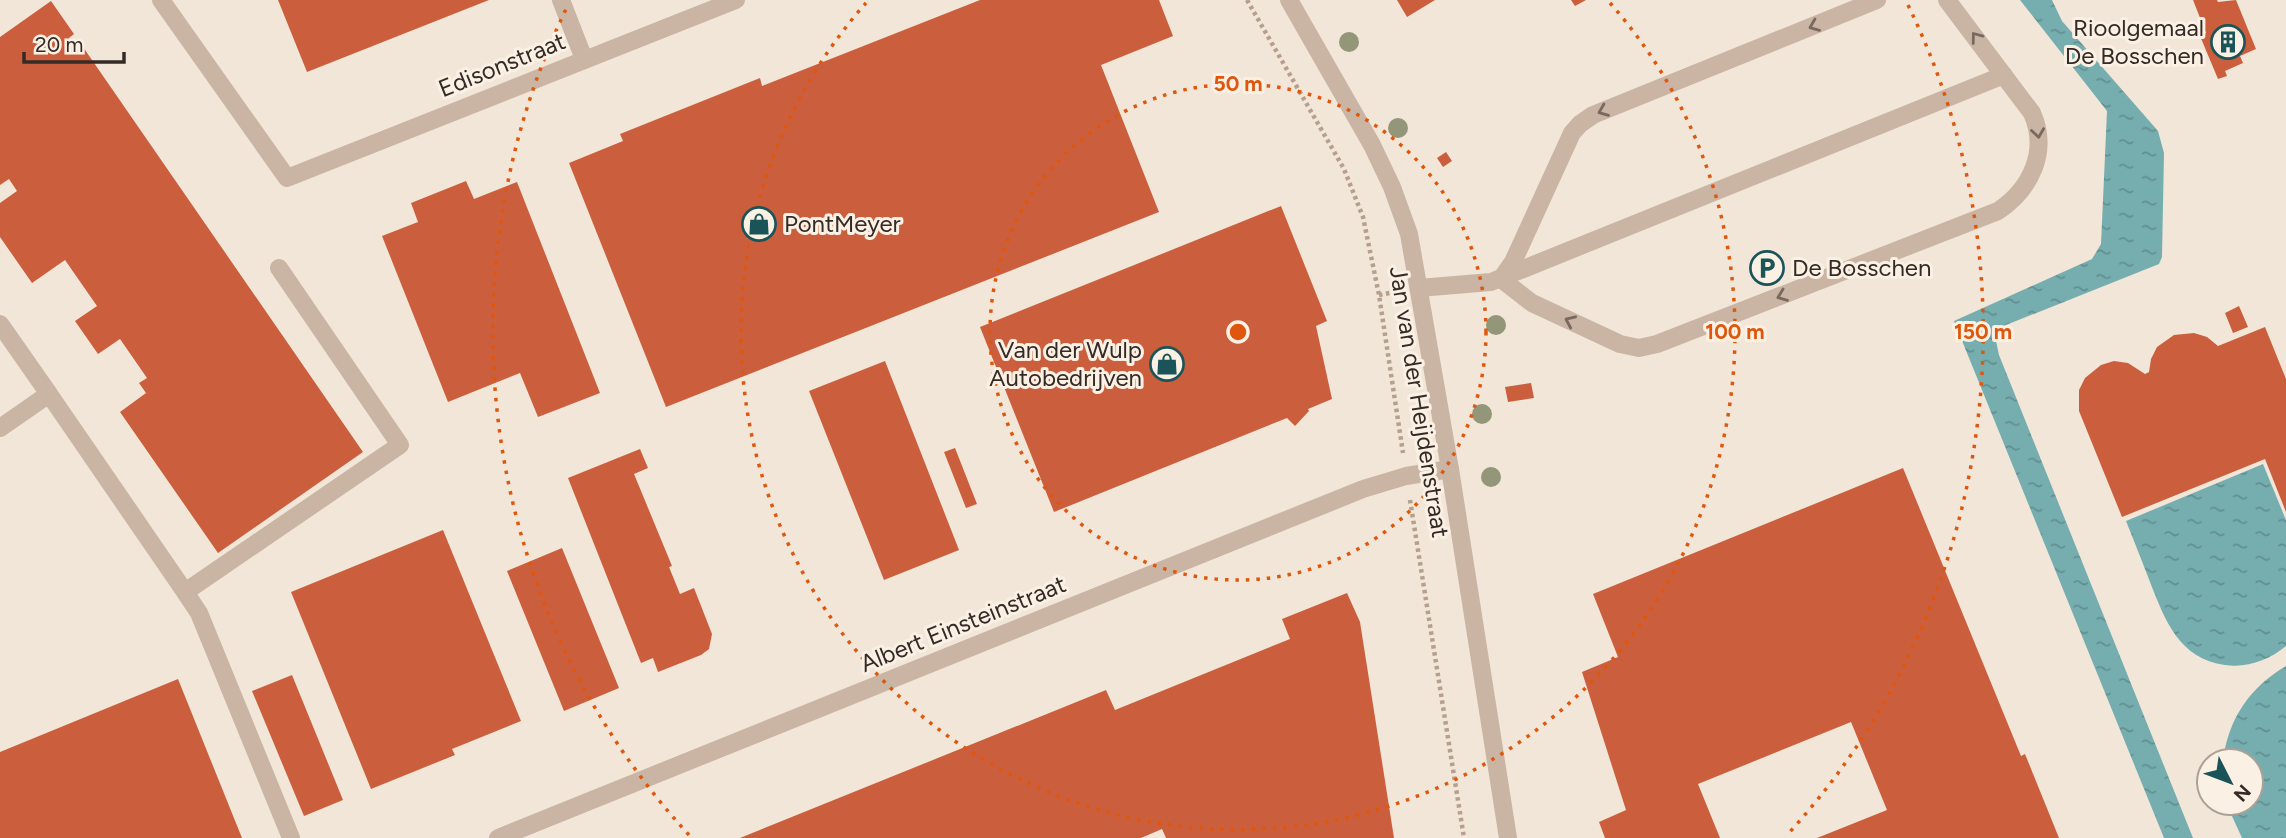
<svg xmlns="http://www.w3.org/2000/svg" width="2286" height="838" viewBox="0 0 2286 838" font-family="Figtree,sans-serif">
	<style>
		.water { fill: url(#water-ripples) }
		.building { fill: #cb5f3d }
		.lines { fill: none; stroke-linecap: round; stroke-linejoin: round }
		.path { stroke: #b69f8e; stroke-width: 4.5; stroke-dasharray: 3.5 3.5; stroke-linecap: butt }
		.service { stroke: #cab5a4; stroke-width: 18 }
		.minor { stroke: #cab5a4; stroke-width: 18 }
		.tertiary { stroke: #cab5a4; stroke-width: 18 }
		.tree { fill: #939678 }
		.oneway { stroke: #78695f }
		.ring { fill: none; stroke: #df570d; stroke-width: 3.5; stroke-dasharray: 3.5 7 }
		.labels { text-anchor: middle; stroke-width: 6; stroke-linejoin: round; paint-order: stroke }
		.poi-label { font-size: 24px; fill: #352b26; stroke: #faf0e4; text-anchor: end }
		.street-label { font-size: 24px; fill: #352b26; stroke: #faf0e4 }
		.centre { fill: #df570d; stroke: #faf0e4; stroke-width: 3.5 }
		.ring-label { font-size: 21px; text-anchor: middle; font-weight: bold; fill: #df570d; stroke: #faf0e4; stroke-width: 6; stroke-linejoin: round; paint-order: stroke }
	</style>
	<defs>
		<pattern id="water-ripples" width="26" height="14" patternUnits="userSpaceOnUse" patternTransform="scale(1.75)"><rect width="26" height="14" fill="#76aeb0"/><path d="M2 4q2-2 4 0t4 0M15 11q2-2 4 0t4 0" fill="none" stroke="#628e8f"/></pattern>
	</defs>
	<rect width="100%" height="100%" fill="#f2e6d8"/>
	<path class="water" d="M2020 0H2052L2062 21 2158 131 2164 153 2162 257 2159 264 2006 325 1996 341 1999 355 2193 838H2164L1954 321 2092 259 2101 244 2107 111Z
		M2263 464 2286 520V646C2269 660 2248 668 2225 665 2179 659 2165 620 2150 582 2142 561 2134 541 2126 521Z
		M2286 666V838H2242L2226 803H2251V761H2223C2228 719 2250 687 2286 666Z"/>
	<path class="building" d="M278 0H489L307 72Z
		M980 0H1159L1173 36 1101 65 1159 212 666 407 569 163 623 141 620 134 760 78 762 86Z
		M1397 0H1435L1407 17Z
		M1571 0H1586L1575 6Z
		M2193 0H2217L2218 2 2236 0 2256 49 2240 56 2243 63 2225 71 2227 76 2218 79 2200 36 2206 33Z
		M51 1 74 34 69 38 78 50 83 47 363 452 218 553 120 412 146 393 139 383 147 378 120 339 98 354 75 321 97 306 65 260 32 283 0 237V203L17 191 9 179 0 185V37Z
		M1446 152 1452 161 1443 167 1437 158Z
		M466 181 474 199 517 182 600 393 538 417 520 373 448 402 382 236 418 222 411 203Z
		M1281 206 1327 321 1316 326 1332 399 1308 409 1309 411 1295 426 1287 418 1054 512 980 327Z
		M2239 306 2248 327 2233 333 2225 313Z
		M2265 327 2286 379V512L2265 459 2122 517 2079 411V390L2085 378 2101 365 2114 361 2128 363 2145 374 2149 372 2151 359 2157 347 2174 335 2194 333 2207 337 2218 346Z
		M885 361 959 550 884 580 809 391Z
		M1531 383 1534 398 1508 402 1505 387Z
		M955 448 977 504 966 508 944 452Z
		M640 449 648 468 634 474 672 566 669 567 680 594 694 588 712 634 709 649 701 655 658 672 653 658 641 663 568 478Z
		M1903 468 2021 756 2025 754 2059 838H1817L1887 810 1851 722 1698 784 1720 838H1605L1599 822 1626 810 1582 672 1618 657 1593 594Z
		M443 530 521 721 452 749 455 755 371 789 291 592Z
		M562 548 619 688 564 711 507 571Z
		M1347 593 1360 622 1394 838H1166L1162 829 1141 838H740L1106 690 1115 710 1290 639 1282 619Z
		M292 675 343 800 304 816 252 691Z
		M178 679 242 838H0V752Z"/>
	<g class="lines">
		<path class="path" d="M1247 0 1344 169 1363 217 1379 295 1403 453
			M1379 295 1395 292
			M1410 500 1464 838"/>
		<path class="service" d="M561 0 584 59
			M1877 0 1593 115 1580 124 1572 133 1513 262 1501 279 1532 303 1620 344 1639 348 1657 344 1998 211C2031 189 2049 151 2032 113L1947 0
			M1419 288 1491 282 2004 75
			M0 324 49 394 0 428
			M49 394 185 592 400 445 279 268
			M185 592 199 613 291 838"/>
		<path class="minor" d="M161 0 287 178 736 0
			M498 838 1363 489 1406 476 1450 469"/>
		<path class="tertiary" d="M1289 0 1372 145 1392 187 1409 234 1450 469 1508 838"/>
	</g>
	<g class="tree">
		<circle cx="1349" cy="42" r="10"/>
		<circle cx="1398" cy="128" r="10"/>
		<circle cx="1496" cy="325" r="10"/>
		<circle cx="1482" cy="414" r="10"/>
		<circle cx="1491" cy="477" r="10"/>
	</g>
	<defs><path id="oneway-chevron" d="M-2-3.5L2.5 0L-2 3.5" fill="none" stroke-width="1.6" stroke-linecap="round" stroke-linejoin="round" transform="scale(1.75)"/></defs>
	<g class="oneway">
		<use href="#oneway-chevron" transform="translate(1814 26) rotate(158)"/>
		<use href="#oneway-chevron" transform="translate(1976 37) rotate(-127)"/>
		<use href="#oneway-chevron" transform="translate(1603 111) rotate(158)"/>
		<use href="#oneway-chevron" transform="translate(2038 133) rotate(82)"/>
		<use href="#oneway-chevron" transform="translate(1782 296) rotate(159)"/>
		<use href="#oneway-chevron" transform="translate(1570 321) rotate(-156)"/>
	</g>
	<g class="ring">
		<circle cx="1238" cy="332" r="248"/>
		<path d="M1610 3A497 497 0 1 1 866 3"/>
		<path d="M689 835A745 745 0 0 1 568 5M1908 5A745 745 0 0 1 1787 835"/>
	</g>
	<defs>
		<g id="building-ring" transform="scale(1.75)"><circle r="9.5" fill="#faf0e4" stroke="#1a5458" stroke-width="1.5"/><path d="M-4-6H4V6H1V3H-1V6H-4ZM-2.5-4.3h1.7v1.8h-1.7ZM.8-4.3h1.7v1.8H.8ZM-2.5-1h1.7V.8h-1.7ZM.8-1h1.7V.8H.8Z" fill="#1a5458"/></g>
		<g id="shop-ring" transform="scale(1.75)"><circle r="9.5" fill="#faf0e4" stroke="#1a5458" stroke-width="1.5"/><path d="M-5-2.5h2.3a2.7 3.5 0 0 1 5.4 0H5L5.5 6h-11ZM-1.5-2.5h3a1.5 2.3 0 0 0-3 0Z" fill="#1a5458"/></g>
		<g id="parking-ring" transform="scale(1.75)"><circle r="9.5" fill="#faf0e4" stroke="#1a5458" stroke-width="1.5"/><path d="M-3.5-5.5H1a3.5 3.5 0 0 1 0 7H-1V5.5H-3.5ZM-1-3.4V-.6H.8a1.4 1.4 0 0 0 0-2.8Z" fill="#1a5458"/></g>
	</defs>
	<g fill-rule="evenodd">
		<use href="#building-ring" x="2228" y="42"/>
		<use href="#shop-ring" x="759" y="224"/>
		<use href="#parking-ring" x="1767" y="268"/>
		<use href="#shop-ring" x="1167" y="364"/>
	</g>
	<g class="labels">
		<g class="poi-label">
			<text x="2204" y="36">Rioolgemaal<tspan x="2204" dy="28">De Bosschen</tspan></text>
			<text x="784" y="232" text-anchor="start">PontMeyer</text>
			<text x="1792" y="276" text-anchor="start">De Bosschen</text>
			<text x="1142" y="358">Van der Wulp<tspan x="1142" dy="28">Autobedrijven</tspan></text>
		</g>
		<g class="street-label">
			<text transform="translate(502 65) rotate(-22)" y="8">Edisonstraat</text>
			<text transform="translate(1419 402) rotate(81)" y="8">Jan van der Heijdenstraat</text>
			<text transform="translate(963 624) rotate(-22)" y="8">Albert Einsteinstraat</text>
		</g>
	</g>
	<circle cx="1238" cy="332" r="10" class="centre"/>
	<g class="ring-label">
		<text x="1238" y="91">50 m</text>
		<text x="1735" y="339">100 m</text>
		<text x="1983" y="339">150 m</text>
	</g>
	<g transform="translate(2230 782) rotate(132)"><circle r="33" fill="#faf0e4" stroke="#aba198" stroke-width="2"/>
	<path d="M0-5L12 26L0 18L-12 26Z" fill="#1a5458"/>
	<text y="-10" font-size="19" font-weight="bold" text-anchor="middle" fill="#352b26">N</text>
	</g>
	<path d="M24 52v10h100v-10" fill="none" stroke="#352b26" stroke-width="3.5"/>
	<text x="35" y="52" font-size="21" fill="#352b26" stroke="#faf0e4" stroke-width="5" paint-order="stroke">20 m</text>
</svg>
